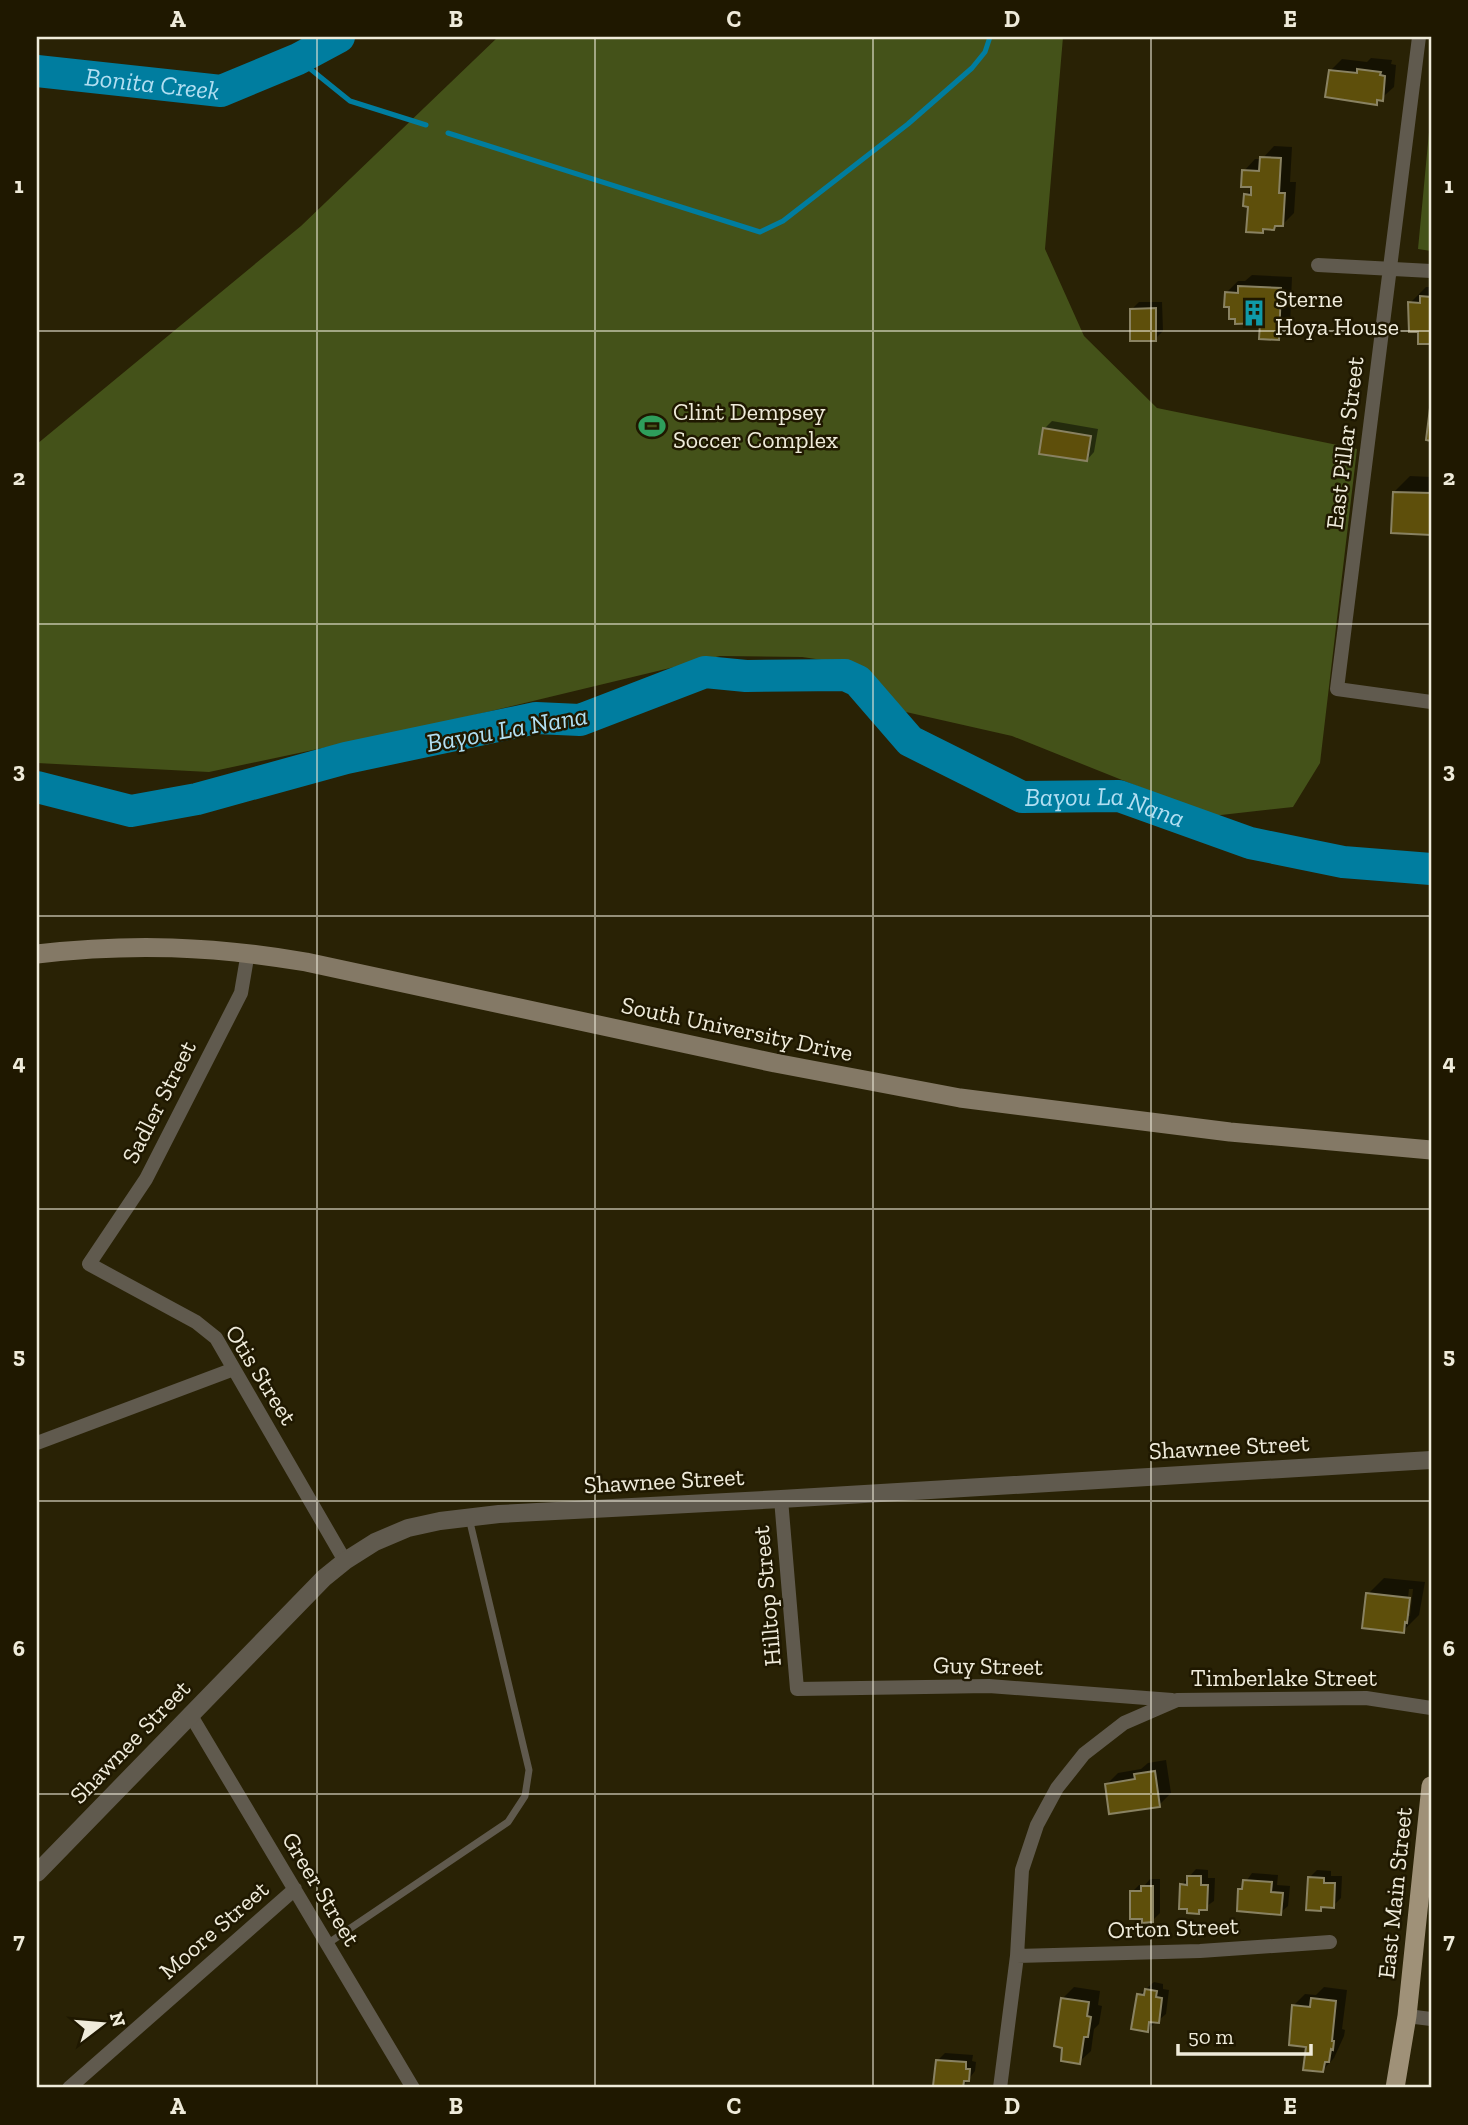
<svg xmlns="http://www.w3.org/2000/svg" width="1468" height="2125" viewBox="0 0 1468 2125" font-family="'Zilla Slab',serif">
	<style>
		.green { fill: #445219 }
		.shadow { fill: #0007; fill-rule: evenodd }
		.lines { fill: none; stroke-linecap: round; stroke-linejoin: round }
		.stream { stroke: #007d9f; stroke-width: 5 }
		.river { stroke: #007d9f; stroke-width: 32 }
		.building { fill: #5e4f0b; stroke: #898262; stroke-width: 2 }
		.service { stroke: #605a4e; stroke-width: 7 }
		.minor { stroke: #605a4e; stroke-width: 14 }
		.tertiary { stroke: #605a4e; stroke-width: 18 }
		.secondary { stroke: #847966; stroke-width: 19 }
		.primary { stroke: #9f9178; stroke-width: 19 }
		.grid { fill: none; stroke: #efebda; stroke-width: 2; stroke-opacity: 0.55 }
		.labels { text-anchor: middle; stroke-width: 5; stroke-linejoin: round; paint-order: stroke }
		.poi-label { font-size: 24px; fill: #efebda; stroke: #1f1800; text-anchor: start }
		.street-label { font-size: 24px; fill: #efebda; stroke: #1f1800 }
		.water-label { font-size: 26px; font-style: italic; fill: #b2dff2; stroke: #1f1800 }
		.neatline { fill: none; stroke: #efebda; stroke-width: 2.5 }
		.grid-label { font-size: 23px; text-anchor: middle; font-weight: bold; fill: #efebda }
	</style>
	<rect width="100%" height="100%" fill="#292205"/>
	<path class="green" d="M498 37H1063L1045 249 1084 336 1157 408 1357 449 1320 763 1293 807 1212 816 1012 736 906 712 857 665 802 657 720 656 441 723 209 772 37 763V444L301 226Z
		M1431 111V251L1418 249Z"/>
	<path class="shadow" d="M1371 58 1392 60 1391 64 1396 65 1394 87 1376 103 1330 71 1342 59 1367 62Z
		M1274 146 1292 147 1290 182H1296L1294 213 1283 224H1277L1274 228 1266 227 1263 231 1246 195 1253 188 1244 171 1255 159H1262Z
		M1252 275 1292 277 1290 326 1278 338 1261 321 1231 305 1226 293 1238 281H1245Z
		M1426 287H1431V342H1420V330L1410 303Z
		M1139 302H1162L1163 331 1155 339 1131 310Z
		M1052 421 1098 429 1094 452 1087 460 1044 429Z
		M1410 476 1431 477V533L1393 532 1394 492Z
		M1384 1578 1425 1582 1419 1615 1403 1631 1368 1594ZM1409 1589H1413L1410 1616H1406Z
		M1166 1760 1171 1793 1159 1805 1107 1784 1118 1773 1141 1769 1148 1763Z
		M1196 1869 1208 1870V1878H1215L1214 1901 1198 1912 1182 1885Z
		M1317 1870 1331 1871V1876H1342L1341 1898 1333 1906H1325L1321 1909 1310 1877Z
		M1252 1873 1278 1875 1277 1885 1290 1886 1288 1906 1280 1913 1240 1890Z
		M1150 1879H1160V1913L1152 1921 1132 1892 1139 1885H1145Z
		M1154 1982 1163 1984V1989L1169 1990 1166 2014 1147 2030 1139 1995Z
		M1074 1987 1100 1991 1098 2005 1102 2006 1099 2024 1094 2029 1091 2051 1079 2062 1062 1999Z
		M1324 1987 1347 1990 1342 2029 1345 2030 1344 2036 1334 2058 1323 2070 1308 2045 1293 2006 1305 1994 1316 1995Z
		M945 2053 973 2055 972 2061 976 2062 975 2071 962 2088H945L937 2061Z"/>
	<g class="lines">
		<path class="stream" d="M298 59 350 101 426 125
			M448 133 760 232 783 221 908 124 972 68 985 52 990 37"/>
		<g class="river">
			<path id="s1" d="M37 71 221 91 298 59 339 37"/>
			<path id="s2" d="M37 787 131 811 197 799 346 758 536 718 580 720 705 672 746 676 845 675 858 681 910 741 1022 797 1119 796 1250 843 1343 862 1431 869"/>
		</g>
	</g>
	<path class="building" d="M1357 69 1381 72 1380 75 1385 76 1383 101 1377 100V105L1325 97 1329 70 1357 73Z
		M1260 157 1281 158 1279 193H1285L1283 226H1275L1274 230 1263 229V233L1246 232 1248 207 1243 206 1244 194 1251 195V187H1241L1242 170 1259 171Z
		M1238 286 1281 288 1279 340 1259 339 1260 323 1235 324V319H1229V307H1224L1225 292 1238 293Z
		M1420 296 1431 297V344H1418V332H1409L1408 302 1420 303Z
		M1156 308V341H1130V309Z
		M1430 408H1431V441L1426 440Z
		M1043 428 1091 436 1087 461 1039 454Z
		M1393 492 1431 493V535L1391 533Z
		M1366 1593 1410 1598 1407 1623 1405 1622 1404 1633 1362 1628Z
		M1155 1771 1160 1807 1109 1814 1105 1784 1135 1779 1134 1774Z
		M1187 1876H1201V1885H1208L1207 1910H1199V1914L1187 1913V1909H1179L1180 1884 1187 1885Z
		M1308 1877 1324 1878V1883H1335L1334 1908 1321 1907V1911L1306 1910Z
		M1243 1880 1272 1882 1271 1892 1283 1893 1281 1915 1237 1911 1238 1889H1242Z
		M1141 1886H1153V1922L1142 1923V1919H1130V1891H1141Z
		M1145 1989 1157 1991 1156 1997 1162 1998 1159 2023 1149 2022 1148 2032 1131 2029 1137 1994 1144 1995Z
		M1061 1998 1089 2002 1087 2016 1091 2017 1088 2037H1084L1080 2064 1061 2061 1062 2048 1054 2046Z
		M1311 1998 1336 2001 1332 2041H1334L1333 2050 1331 2049 1329 2062H1325L1323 2072 1303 2070 1306 2047 1289 2045 1292 2005 1310 2007Z
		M936 2060 966 2062V2069H970L969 2081H964L963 2088 933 2086Z"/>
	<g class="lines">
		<path class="service" d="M327 1944 508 1822 525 1796 529 1770 469 1518"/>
		<path class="minor" d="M1419 37 1337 689 1431 702
			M1318 265 1431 271
			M248 952 241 993 146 1179 89 1264 196 1322 216 1338 345 1561
			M37 1443 234 1369
			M781 1499 797 1689 989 1686 1172 1700
			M190 1714 413 2088
			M1017 1956 1200 1951 1330 1942
			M1407 2016 1431 2019
			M69 2088 295 1889
			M1000 2088 1017 1956 1022 1870 1037 1825 1057 1788 1084 1754 1124 1723 1177 1700 1366 1698 1431 1708"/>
		<path class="tertiary" d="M37 1873 324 1578 345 1561 375 1542 408 1528 440 1521 499 1514 781 1499 1431 1460"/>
		<path class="secondary" d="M37 954C131 943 213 946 306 962L775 1063 960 1098 1230 1132 1431 1150"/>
		<path class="primary" d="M1395 2088 1407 2016 1431 1786"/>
	</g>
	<path class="grid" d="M317 37V2088M595 37V2088M873 37V2088M1151 37V2088M37 331H1431M37 624H1431M37 916H1431M37 1209H1431M37 1501H1431M37 1794H1431"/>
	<defs>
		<g id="building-bare" transform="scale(2.1)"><path d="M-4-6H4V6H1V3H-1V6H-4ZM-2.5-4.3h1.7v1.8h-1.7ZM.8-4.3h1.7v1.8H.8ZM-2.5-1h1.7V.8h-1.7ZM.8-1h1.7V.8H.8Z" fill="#0f9aa8" stroke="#1f1800" stroke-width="2.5" paint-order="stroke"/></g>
		<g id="stadium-bare" transform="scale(2.1)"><path d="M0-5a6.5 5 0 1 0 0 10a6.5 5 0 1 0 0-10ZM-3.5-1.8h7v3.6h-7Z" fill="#2e9e5b" stroke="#1f1800" stroke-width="2.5" paint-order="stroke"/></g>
	</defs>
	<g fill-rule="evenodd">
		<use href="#building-bare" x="1254" y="313"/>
		<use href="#stadium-bare" x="652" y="426"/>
	</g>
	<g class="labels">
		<g class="poi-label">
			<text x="1275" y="307">Sterne<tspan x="1275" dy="28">Hoya House</tspan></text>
			<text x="673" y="420">Clint Dempsey<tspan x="673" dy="28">Soccer Complex</tspan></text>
		</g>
		<g class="street-label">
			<text transform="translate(1345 443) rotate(-83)" y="8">East Pillar Street</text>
			<text transform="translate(737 1029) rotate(12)" y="8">South University Drive</text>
			<text transform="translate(159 1102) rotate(-63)" y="8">Sadler Street</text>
			<text transform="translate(261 1375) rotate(58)" y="8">Otis Street</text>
			<text transform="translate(1229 1447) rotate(-3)" y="8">Shawnee Street</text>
			<text transform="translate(664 1481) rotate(-3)" y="8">Shawnee Street</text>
			<text transform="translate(767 1596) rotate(-95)" y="8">Hilltop Street</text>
			<text transform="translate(988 1666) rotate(1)" y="8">Guy Street</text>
			<text x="1284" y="1686">Timberlake Street</text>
			<text transform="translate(130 1742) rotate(-46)" y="8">Shawnee Street</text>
			<text transform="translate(321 1889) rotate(59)" y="8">Greer Street</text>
			<text transform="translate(1395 1893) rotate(-84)" y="8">East Main Street</text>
			<text transform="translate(1173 1928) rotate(-2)" y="8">Orton Street</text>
			<text transform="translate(214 1930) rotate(-41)" y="8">Moore Street</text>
		</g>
		<g class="water-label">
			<text dy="9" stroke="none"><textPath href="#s1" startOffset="116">Bonita Creek</textPath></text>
			<text transform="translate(507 729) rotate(-10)" y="9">Bayou La Nana</text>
			<text dy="9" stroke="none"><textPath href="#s2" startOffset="1134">Bayou La Nana</textPath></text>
		</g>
	</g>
	<rect width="1468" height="2125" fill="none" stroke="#1f1800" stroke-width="77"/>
	<g transform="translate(102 2024) rotate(74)" stroke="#1f1800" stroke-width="5" paint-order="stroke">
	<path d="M0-5L12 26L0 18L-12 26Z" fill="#efebda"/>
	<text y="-10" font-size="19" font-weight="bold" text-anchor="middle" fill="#efebda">N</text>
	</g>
	<path d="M1178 2044v10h133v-10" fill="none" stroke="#efebda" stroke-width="3.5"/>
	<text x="1188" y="2044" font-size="21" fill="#efebda" stroke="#1f1800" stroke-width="5" paint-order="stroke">50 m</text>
	<rect x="38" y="38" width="1392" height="2048" class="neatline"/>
	<g class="grid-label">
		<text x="178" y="27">A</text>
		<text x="456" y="27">B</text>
		<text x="734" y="27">C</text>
		<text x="1012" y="27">D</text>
		<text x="1290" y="27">E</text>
		<text x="19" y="193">1</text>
		<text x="1449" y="193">1</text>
		<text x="19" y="485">2</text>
		<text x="1449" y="485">2</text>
		<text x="19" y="778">3</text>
		<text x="1449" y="778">3</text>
		<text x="19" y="1070">4</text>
		<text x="1449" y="1070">4</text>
		<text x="19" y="1363">5</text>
		<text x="1449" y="1363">5</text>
		<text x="19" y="1656">6</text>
		<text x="1449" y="1656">6</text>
		<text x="19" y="1948">7</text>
		<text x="1449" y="1948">7</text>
		<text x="178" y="2114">A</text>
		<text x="456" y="2114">B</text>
		<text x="734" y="2114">C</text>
		<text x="1012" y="2114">D</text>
		<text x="1290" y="2114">E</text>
	</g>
</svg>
